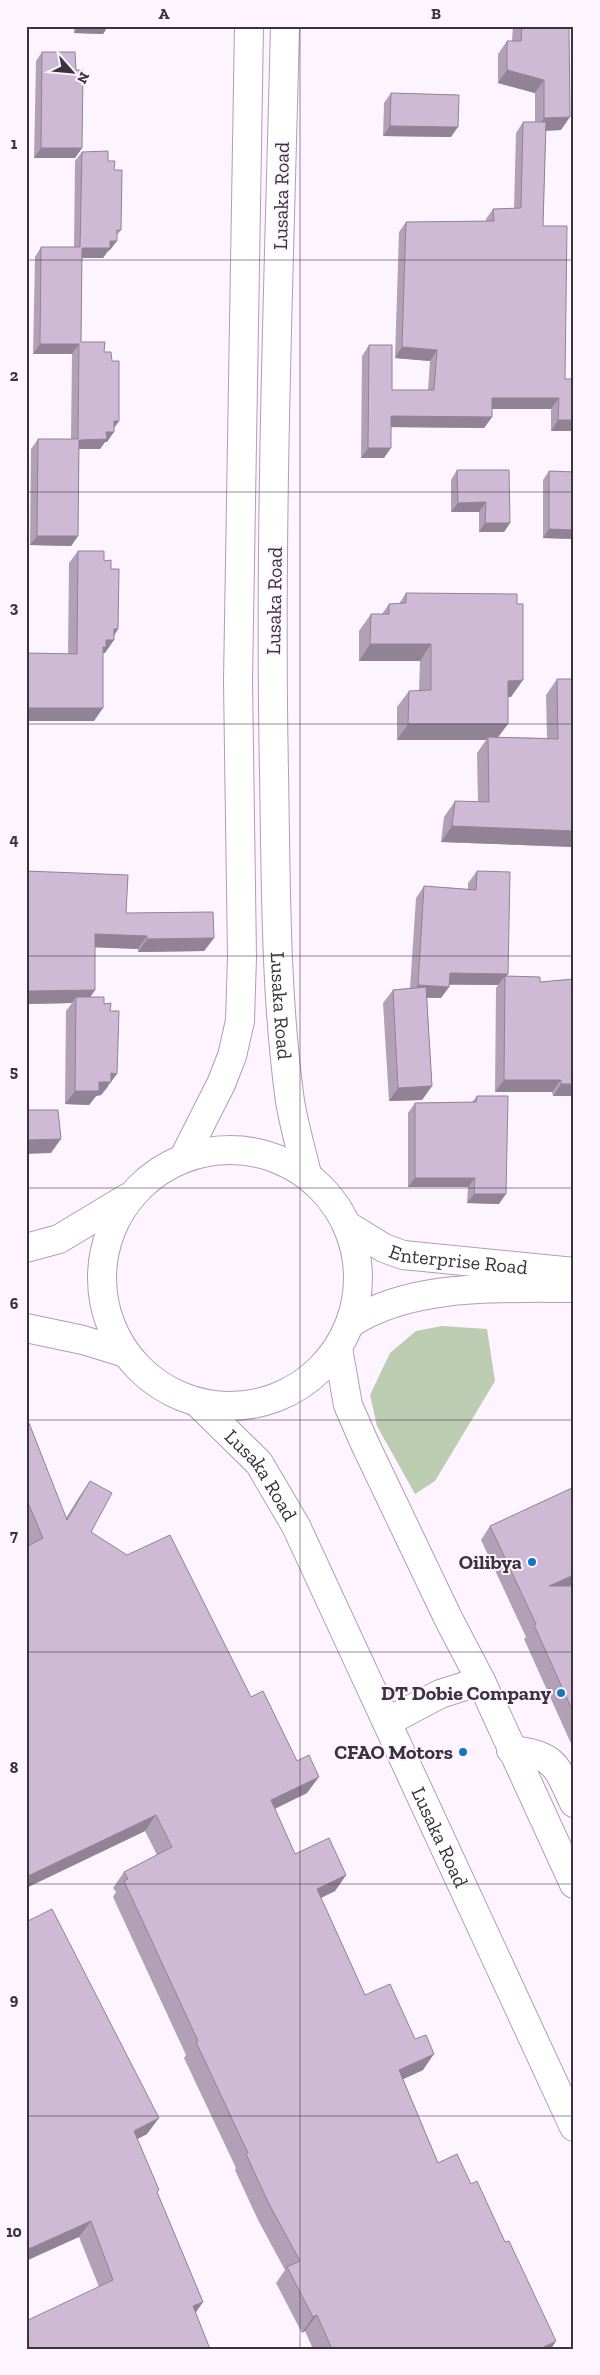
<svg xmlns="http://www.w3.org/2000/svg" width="600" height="2375" viewBox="0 0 600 2375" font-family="'Zilla Slab',serif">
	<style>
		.green { fill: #bcccb1 }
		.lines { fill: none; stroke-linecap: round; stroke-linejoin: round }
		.street-casing { stroke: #b19db7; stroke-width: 30 }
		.secondary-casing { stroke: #b19db7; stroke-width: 30 }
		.street { stroke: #fff; stroke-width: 28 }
		.secondary { stroke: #fff; stroke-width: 28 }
		.wall { fill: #b2a0b7 }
		.shaded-wall { fill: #918295 }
		.building { fill: #cfbad5; stroke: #918295 }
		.grid { fill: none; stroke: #3a323c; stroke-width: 1; stroke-opacity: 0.55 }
		.poi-dot { fill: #1874c1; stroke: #fdf4ff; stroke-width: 2 }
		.labels { text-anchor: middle; stroke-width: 4; stroke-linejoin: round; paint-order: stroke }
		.street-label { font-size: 20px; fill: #3a323c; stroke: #fdf4ff }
		.poi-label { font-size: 20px; font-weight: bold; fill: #3a323c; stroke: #fdf4ff; text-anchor: end }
		.neatline { fill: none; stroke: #3a323c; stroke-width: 2 }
		.grid-label { font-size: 16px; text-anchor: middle; font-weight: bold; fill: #3a323c }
	</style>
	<rect width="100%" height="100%" fill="#fdf4ff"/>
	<path class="green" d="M442 1326 487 1329 495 1381 435 1481 415 1494 377 1426 370 1395 390 1353 416 1331Z"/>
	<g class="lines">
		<g class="street-casing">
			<path id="street" d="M511 1750C556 1755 556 1765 574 1803"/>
		</g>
		<g class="secondary-casing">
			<g id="secondary">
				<path id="s1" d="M285 26C279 275 269 524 274 772 276 882 275 992 290 1101 294 1125 301 1150 307 1174"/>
				<circle cx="230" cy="1278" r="128"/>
				<path d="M183 1159 221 1084 232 1056 240 1021 242 957 238 681 249 26"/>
				<path id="s2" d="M348 1226 384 1248 403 1255 574 1272"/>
				<path d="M26 1248 59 1239 127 1198"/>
				<path d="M351 1323C411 1283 504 1288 574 1288"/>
				<path d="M26 1328 83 1340 125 1353"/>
				<path d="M338 1348 348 1405 365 1444 449 1620 481 1681 574 1884"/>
				<path id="s3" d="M199 1404 259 1463 296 1526 574 2127"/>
				<path d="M387 1722 440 1694 481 1681"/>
			</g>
		</g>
		<use href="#street" class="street"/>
		<use href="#secondary" class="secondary"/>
	</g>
	<path class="wall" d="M74 26H111H108L103 34 74 33Z
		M513 26H569L561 130 546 131 543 226 565 379H574V428L572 431H551V409H492V417L484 428 391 427 384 458H361L362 356 369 345 392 390H428L430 361 395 358 399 232 406 222 486 221V219L493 209 514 208 516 133 523 122H535V93L498 83V54L507 41H512Z
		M42 52 76 70 82 148 75 158H34L36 61Z
		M391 93 451 137 383 136 384 103Z
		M82 152 108 161 114 170 121 230 117 235 110 250 108 251 103 258H82L81 342 104 352 112 361 119 421 114 427 107 442H105L100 449H79L78 536 71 546 30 545 31 449 38 439H71L72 354H33L35 257 41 247H74L75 161Z
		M574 469V539L543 538V480L549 471 573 472Z
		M457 470 510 523 504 532H479V512H451V480Z
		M78 551 104 561 111 569 118 629 114 636 105 653H103L94 721H26V653L68 654 69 563Z
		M406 593 511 697H508L498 737 547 738 546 695 557 679H574V847L441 842 444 817 455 801 478 802 477 753 486 740H397V707L409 691H419L420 661H359V631L371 614H382L389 604H399Z
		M26 871 126 913 214 938 204 951 138 952V949L95 947V990L90 997 108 1087 101 1095 96 1096 89 1105 65 1104 66 1011 72 1003 26 1004Z
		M477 871 508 974 506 976 540 982 574 979V1096H553L552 1092H495L496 988 498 985H449V987L441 998H427L432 1086 422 1100 389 1101 383 1003 393 990 410 988 416 898 424 886 468 889V883Z
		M477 1096 499 1204 467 1203 468 1187H408V1113L415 1103 472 1102Z
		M26 1425 66 1518 79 1497 90 1481 91 1532 251 1697 307 1793 275 1809 295 1854 346 1875 335 1891 321 1898 365 1995 423 2070 403 2079 438 2163 551 2349H313L305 2331 302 2333 276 2283 285 2270 258 2220 235 2170 236 2168 184 2058 186 2055 113 1897 116 1892 113 1888 124 1872 157 1855 145 1831 26 1888V1547L28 1546 26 1541Z
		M574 1487V1584L569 1586H574V1748H573L524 1639 526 1637 481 1540 490 1526Z
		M26 1922 147 2134 137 2139 159 2190 157 2193 203 2302 195 2312 99 2287 79 2237Z"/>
	<path class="shaded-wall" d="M79 26H111H108L103 34 74 33Z
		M507 70 544 80 535 93 498 83Z
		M570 117 561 130 535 131 544 118Z
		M390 126 458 127 451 137 383 136Z
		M41 148H82L75 158H34Z
		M110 241H117L110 250 108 251 103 258H75L82 248Z
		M40 344H79L72 354H33Z
		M402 347 437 350 430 361 395 358Z
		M492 398H559L551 409H485Z
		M391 416 492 417 484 428 384 427Z
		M558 420H574V428L572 431H551Z
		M114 421H119L112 431Z
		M106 432H114L107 442H105L100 449H72L79 440Z
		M368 448H391L384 458H361Z
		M486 502 479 512H451L458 503Z
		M485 523H510L504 532H479Z
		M549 529 574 530V539L543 538Z
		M37 536H78L71 546 30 545Z
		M114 629H118L111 640H114L105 653H97Z
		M370 644H431L420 661H359Z
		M523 680 511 697H496L508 681Z
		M26 708H103L94 721H26Z
		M408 724H508L496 740 488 737 486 740H397Z
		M452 826 574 831V847L441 842Z
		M95 934 147 936 138 949 86 947Z
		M214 938 204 951 138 952 147 939Z
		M450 973 508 974 505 978V976L498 985 442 984Z
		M418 985 449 987 441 998 410 997Z
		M95 990 86 1003 76 997 72 1003 26 1004V991Z
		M111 1073 117 1074 101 1095 96 1096 89 1105 65 1104 75 1091 99 1082Z
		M504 1080H561L552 1092H495Z
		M561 1084H574V1096H553Z
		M432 1086 422 1100 389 1101 398 1088Z
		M61 1139 51 1153 26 1154V1140Z
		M415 1178H475L468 1187H408Z
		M474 1194H506L499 1204 467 1203Z
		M574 1575V1584L540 1600 549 1586Z
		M319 1777 307 1793 259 1816 271 1800Z
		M156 1815 145 1831 26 1888V1877Z
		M346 1875 335 1891 306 1905 317 1889Z
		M434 2054 423 2070 388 2086 399 2070Z
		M159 2118 147 2134 122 2147 134 2131Z
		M91 2221 79 2237 26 2261V2250Z
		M203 2302 192 2318 193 2306Z
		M317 2315 305 2331 302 2333 313 2317Z
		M556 2341 551 2349H540Z"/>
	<path class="building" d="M522 26H569L570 117 544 118V80L507 70V41H521Z
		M42 52H75L76 70H83L82 148H41Z
		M391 93 459 95 458 127 390 126Z
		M523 122H546L543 226H567L565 379H574V420H558L559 398H492V417L391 416V448H368L369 345H392V390H434L437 350 402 347 406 222 494 221 493 209 521 208Z
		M108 151V161H115L114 170H122L121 230H117V241H110V248H82L81 342H105L104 352H111L112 361H119V421H114V432H106L107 439 79 440 78 536H37L38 439H78L79 344H40L41 247H80L82 152Z
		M457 470H509L510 523H485L486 502 458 503Z
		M549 471 574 472V530L549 529Z
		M78 551H104V561L111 560V569H119L118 629H114V640H106V647H103V708H26V653L77 654Z
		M406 593 517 594V604H523V680L508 681V724H408L409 691 431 690V644H370L371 614H389V604L406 603Z
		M557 679H574V831L452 826 455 801 489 802 488 737 558 739Z
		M26 871 128 875 126 913 213 912 214 938 147 939V936L95 934V990L26 991Z
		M477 871 510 872 508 974 450 973 449 987 418 985 424 886 476 890Z
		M505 976 540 977V982L574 979V1084H561V1080H504Z
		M426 987 432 1086 398 1088 393 990Z
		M76 997H104V1004L111 1003 110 1011H119L117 1074 111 1073V1082H99V1091H75Z
		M477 1096H508L506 1194H474L475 1178H415V1103L476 1102Z
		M26 1110H58L61 1139 26 1140Z
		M29 1423 67 1520 90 1481 112 1493 91 1532 127 1555 170 1535 251 1697 263 1691 297 1761 309 1755 319 1777 271 1800 295 1854 329 1838 346 1875 317 1889 365 1995 390 1984 415 2039 426 2035 434 2054 399 2070 438 2163 457 2154 471 2184 477 2181 505 2242 509 2241 556 2341 540 2349H332L317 2315 313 2317 287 2267 300 2261 269 2204 246 2154 248 2153 196 2042 198 2041 124 1881 128 1879 124 1872 172 1847 156 1815 26 1877V1547L43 1538 26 1498V1425Z
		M574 1487V1575L549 1586H574V1714L534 1625 536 1624 490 1526Z
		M52 1909 159 2118 134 2131 159 2190 157 2192 203 2302 193 2306 210 2349H26V2321L113 2280 91 2221 26 2250V1922Z"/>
	<path class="grid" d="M300 26V2349M26 260H574M26 492H574M26 724H574M26 956H574M26 1188H574M26 1420H574M26 1652H574M26 1884H574M26 2116H574"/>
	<g class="poi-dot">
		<circle cx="532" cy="1562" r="5"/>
		<circle cx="561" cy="1693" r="5"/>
		<circle cx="463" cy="1752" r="5"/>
	</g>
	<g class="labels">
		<g class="street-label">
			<text transform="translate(281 196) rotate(-89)" y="7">Lusaka Road</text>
			<text transform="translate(274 601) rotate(-89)" y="7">Lusaka Road</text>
			<text dy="7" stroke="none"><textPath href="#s1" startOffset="980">Lusaka Road</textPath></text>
			<text dy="7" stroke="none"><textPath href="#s2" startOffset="118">Enterprise Road</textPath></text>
			<text dy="7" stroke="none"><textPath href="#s3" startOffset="95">Lusaka Road</textPath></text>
			<text dy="7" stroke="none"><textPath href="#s3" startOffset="500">Lusaka Road</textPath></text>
		</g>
		<g class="poi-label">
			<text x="522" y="1569">Oilibya</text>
			<text x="551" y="1700">DT Dobie Company</text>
			<text x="453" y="1759">CFAO Motors</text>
		</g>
	</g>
	<rect width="600" height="2375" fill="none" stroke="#fdf4ff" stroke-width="55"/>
	<g transform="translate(72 72) rotate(117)" stroke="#fdf4ff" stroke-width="4" paint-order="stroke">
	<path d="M0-4L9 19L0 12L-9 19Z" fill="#3a323c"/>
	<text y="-8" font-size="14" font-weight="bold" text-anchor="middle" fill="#3a323c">N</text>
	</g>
	<rect x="28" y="28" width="544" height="2320" class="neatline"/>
	<g class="grid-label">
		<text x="164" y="19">A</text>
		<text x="436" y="19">B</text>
		<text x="14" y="149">1</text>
		<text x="14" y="381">2</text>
		<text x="14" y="613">3</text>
		<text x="14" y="845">4</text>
		<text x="14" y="1077">5</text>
		<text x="14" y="1309">6</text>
		<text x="14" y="1541">7</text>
		<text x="14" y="1773">8</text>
		<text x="14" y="2005">9</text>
		<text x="14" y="2237">10</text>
	</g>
</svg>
